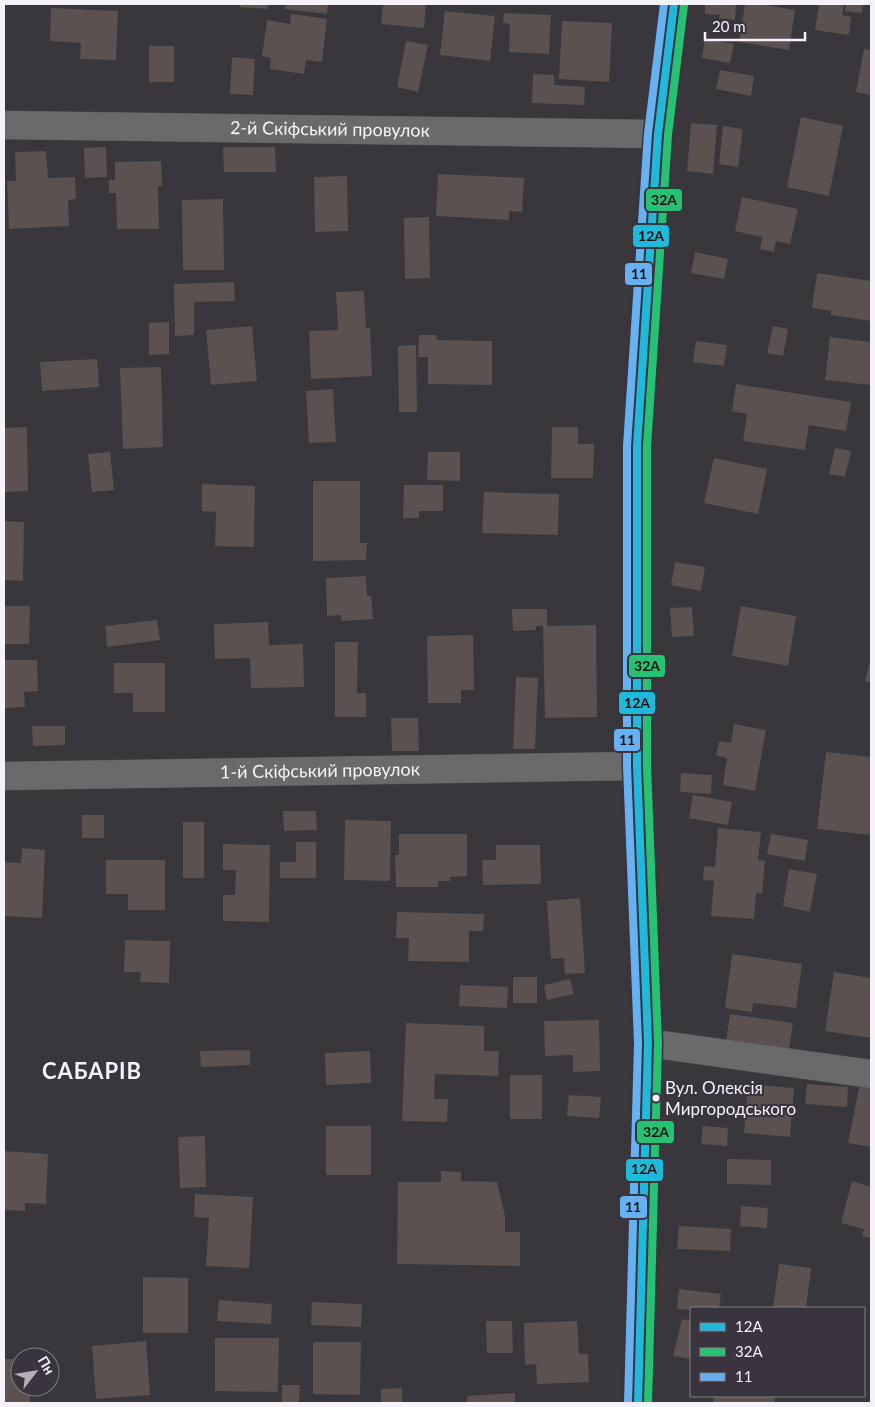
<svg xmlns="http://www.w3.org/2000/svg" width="875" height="1407" viewBox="0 0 875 1407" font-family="Lato,sans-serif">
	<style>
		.building { fill: #5a5150 }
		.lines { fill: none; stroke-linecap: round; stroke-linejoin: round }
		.street-casing { stroke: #57555b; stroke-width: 29 }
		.street { stroke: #6a696c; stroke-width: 28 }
		.bus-1-casing { stroke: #39343e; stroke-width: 11 }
		.bus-2-casing { stroke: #39343e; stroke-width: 11 }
		.bus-3-casing { stroke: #39343e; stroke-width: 11 }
		.bus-1 { stroke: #20b9da; stroke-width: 8 }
		.bus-2 { stroke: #26c172; stroke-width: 8 }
		.bus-3 { stroke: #66b1f2; stroke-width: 8 }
		.bus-dot { fill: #f5f2f9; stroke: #39343e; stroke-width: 2 }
		.labels { text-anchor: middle; stroke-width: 4.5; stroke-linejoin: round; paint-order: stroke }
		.bus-label { font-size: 17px; fill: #f5f2f9; stroke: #39343e; text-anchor: start }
		.street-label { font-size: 18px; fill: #f5f2f9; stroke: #39343e }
		.district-label { font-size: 22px; font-weight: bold; letter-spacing: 1px; fill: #f5f2f9; stroke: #39343e }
		.line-badge { stroke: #39343e; stroke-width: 2 }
		.pale-badge-label { font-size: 14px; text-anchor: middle; font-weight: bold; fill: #111 }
	</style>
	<rect width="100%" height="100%" fill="#39363c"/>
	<path class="building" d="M240 4H268L267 9 239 7Z
		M286 4H328L327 14 285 9Z
		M383 4H426L424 28 381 24Z
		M705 4H736L735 20 719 18 720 15 705 14Z
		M745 4H759L795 10 789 50 739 42Z
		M819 4H844L842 15 851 17 849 35 815 30Z
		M846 4H863L862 13 845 11Z
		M51 8 118 11 116 60 80 59 81 43 50 41Z
		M445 11 495 16 490 61 440 55Z
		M504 13 551 15 549 54 509 52 510 24 503 23Z
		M291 14 327 19 322 62 306 60 304 74 270 69 271 58 262 56 267 20 290 24Z
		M562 21 612 23 609 82 559 79Z
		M705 39 734 44 730 63 702 58Z
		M406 41 428 45 418 92 397 87Z
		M149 46H174V82H149Z
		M864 49 871 50V95L856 92Z
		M232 57 255 59 253 95 230 94Z
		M720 70 754 76 751 96 716 89Z
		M533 74 554 75V85L585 87 584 105 532 103Z
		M801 117 843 126 829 196 787 187Z
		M691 123 717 125 713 174 687 171Z
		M723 126 743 129 738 167 719 164Z
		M106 147 107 177 85 178 84 148Z
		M223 147H275L276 172H224Z
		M46 151 48 178 75 177 76 199 68 200 69 226 9 229 7 181H16L15 152Z
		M161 161 162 186H158L159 229H117L116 193H109V180H115V162Z
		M438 174 524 178 522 212 509 211V220L436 216Z
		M347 176 348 231 315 232 314 177Z
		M742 197 798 209 790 244 776 241 774 252 760 249 762 237 735 231Z
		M223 199 224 270H183L182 200Z
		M429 217 430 278 405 279 404 218Z
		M695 252 728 259 724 279 691 273Z
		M817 273 871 281V321L831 315V311L812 308Z
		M234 282 235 301 194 302V335L175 336 174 284Z
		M364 291 366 328H370L372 376 311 379 309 331 338 330 336 292Z
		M169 322V354L149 355V323Z
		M252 326 257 381 211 385 206 330Z
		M773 326 788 329 783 356 767 353Z
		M419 335H436L437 340 492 341V385L428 384V357H418Z
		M830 337 871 342V385L825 380Z
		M696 341 727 345 724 366 693 362Z
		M416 345 417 412H399L398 346Z
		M97 359 99 387 42 391 40 362Z
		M161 367 163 447 123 449 120 368Z
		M736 384 851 402 846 431 809 425 805 450 743 441 747 414 732 411Z
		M333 389 336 442 309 443 306 391Z
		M27 427 28 491 4 492V428Z
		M552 427H578V444H594L593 478H551Z
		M835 448 851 451 845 477 829 474Z
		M110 452 114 490 92 492 88 454Z
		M428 452H460V481L427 480Z
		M714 458 767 469 758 514 704 503Z
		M313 481H360V543H367L366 560 313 561Z
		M202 484 255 486 254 547 215 546 216 512 202 511Z
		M404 485H443V511H419V518H403Z
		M484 492 559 494 558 535 482 533Z
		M4 521 24 522 23 581 4 580Z
		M675 562 705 567 701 591 671 585Z
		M366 576 367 596H371L373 619 341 621V615L327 616 326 578Z
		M4 606H30L29 644H4Z
		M741 606 796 616 788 666 732 656Z
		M692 607 694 636 672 637 670 608Z
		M512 609H547V626L596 625 597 717 545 718 543 626H536V630L513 631Z
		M157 620 160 640 107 647 105 626Z
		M268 622 269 645 303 644 304 687 251 688 250 658 215 659 214 624Z
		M473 635 474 690H461V703H428L427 636Z
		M335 642H358L357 693H366V717H335Z
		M871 658V683L865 681Z
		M4 660H37L38 691 24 692 25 707 4 708Z
		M114 663H165V712H133V693H114Z
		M516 677 538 678 535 749H513Z
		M391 718H418L419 751H392Z
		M734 724 766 730 755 791 723 785 727 758 716 755 719 741 731 743Z
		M32 726H65V745L33 746Z
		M826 752 871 757V793L870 809 871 810V835L817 829Z
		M681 773 712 775 711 794 680 792Z
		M693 795 732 802 728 825 689 818Z
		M283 811H316L317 830 284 831Z
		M82 815H104V838H82Z
		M345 820 391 821 390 881 344 880Z
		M183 822H204V878H183Z
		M718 828 761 832 758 860 765 861 762 894 756 893 754 919 711 916 714 881 703 880 704 866 715 867Z
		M399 834H467V876L450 877V881H438V887H396L395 855H399Z
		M771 834 808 840 805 861 767 854Z
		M296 842H316V878H280V862H296Z
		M223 844 270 845 269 922 223 921V895H235L236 870H223Z
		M496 845H540L541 884 483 885 482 860H496Z
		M22 848 45 850 42 918 4 916V862L21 863Z
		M106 860H165V910H128V894H106Z
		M789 869 817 874 810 912 783 906Z
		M580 898 585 973 565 974 564 958 551 959 547 901Z
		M397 912 484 914 483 931H469V962L408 961 409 938H396Z
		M125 940 170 941 169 983 140 982 141 972H124Z
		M732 954 802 964 796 1008 753 1003 752 1012 725 1008Z
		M834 972 871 978V1038L825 1031Z
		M513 977H537V1003H513Z
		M570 979 574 994 547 1000 544 985Z
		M460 985 508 987 507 1008 459 1006Z
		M730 1014 793 1023 788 1057 725 1048Z
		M599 1020 600 1071 573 1072V1055L545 1056 544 1021Z
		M406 1023 484 1026V1051H499L498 1076 435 1074 434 1099H448L447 1122 402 1121Z
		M250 1050V1065L201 1067 200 1051Z
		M370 1051 371 1083 326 1085 325 1053Z
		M510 1075H542V1119H510Z
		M860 1083 871 1086V1147L848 1143Z
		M748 1084 794 1088 790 1137 744 1133Z
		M807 1084 848 1087 847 1107 805 1104Z
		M569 1095 601 1097 599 1118 567 1116Z
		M326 1126H371V1175H326Z
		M703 1126 728 1128 727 1146 701 1144Z
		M205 1136 206 1187 180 1188 178 1137Z
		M4 1151 48 1154 46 1204 25 1203V1211L4 1210Z
		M727 1159 771 1160V1185L727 1184Z
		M441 1171 461 1172V1181L497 1182 505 1216V1232H520V1266L397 1264 398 1182H441Z
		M852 1181 871 1187V1238L862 1236 864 1229 841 1223Z
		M195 1194 253 1197 249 1268 206 1266 209 1218 194 1217Z
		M741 1206 768 1208 767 1228 740 1226Z
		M679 1226 731 1229 730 1251 677 1249Z
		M779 1264 811 1268 806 1308H773Z
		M143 1277 188 1278V1333H143Z
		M679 1289 721 1294 719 1308H691V1310L677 1309Z
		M219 1300 272 1304 271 1324 217 1321Z
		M312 1302 362 1304 361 1327 311 1325Z
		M682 1319 691 1321V1359L673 1356Z
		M486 1321H512L513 1353H487Z
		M577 1321 579 1354H588L589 1382 537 1384 536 1364 525 1365 524 1323Z
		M215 1338H279L278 1392 215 1391Z
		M146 1341 150 1395 96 1399 92 1346Z
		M313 1342H361L360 1395 313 1394Z
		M4 1359H20V1387H30V1403H4Z
		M282 1385H300L299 1403H282Z
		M402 1388V1403H381V1389Z
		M515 1393V1403H467V1396Z
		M714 1396H775L774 1403H713Z"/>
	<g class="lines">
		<g class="street-casing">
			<g id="street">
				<path id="s1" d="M4 125 658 134"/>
				<path id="s2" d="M4 776 637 766"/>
				<path d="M648 1043 871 1074"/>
				<path d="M638 1403 648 1043 637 766V446L658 134 674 4"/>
			</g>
		</g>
		<use href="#street" class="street"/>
		<g class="bus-1-casing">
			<path id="bus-1" d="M638 1403 648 1043 637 766V446L658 134 674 4"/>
		</g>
		<g class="bus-2-casing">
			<path id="bus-2" d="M648 1403 658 1043 647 766V446L668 135 684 5"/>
		</g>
		<g class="bus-3-casing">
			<path id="bus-3" d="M628 1403 638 1043 627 766V446L648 133 664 4"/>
		</g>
		<use href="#bus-1" class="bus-1"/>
		<use href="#bus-2" class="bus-2"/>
		<use href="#bus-3" class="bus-3"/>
	</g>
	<circle class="bus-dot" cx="656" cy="1098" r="4.5"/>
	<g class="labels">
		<g class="bus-label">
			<text x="665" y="1094">Вул. Олексія<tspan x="665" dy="21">Миргородського</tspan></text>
		</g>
		<g class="street-label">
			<text dy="6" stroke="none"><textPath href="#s1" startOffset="326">2-й Скіфський провулок</textPath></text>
			<text dy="6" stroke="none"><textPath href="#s2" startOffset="316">1-й Скіфський провулок</textPath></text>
		</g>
		<g class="district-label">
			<text x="92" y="1079">САБАРІВ</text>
		</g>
	</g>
	<g class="line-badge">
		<rect x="645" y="188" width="38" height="24" rx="5" fill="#26c172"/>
		<rect x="632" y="224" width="38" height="24" rx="5" fill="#20b9da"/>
		<rect x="624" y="262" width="29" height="24" rx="5" fill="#66b1f2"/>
		<rect x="628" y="654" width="38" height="24" rx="5" fill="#26c172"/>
		<rect x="618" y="691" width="38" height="24" rx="5" fill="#20b9da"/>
		<rect x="613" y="728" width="28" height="24" rx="5" fill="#66b1f2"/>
		<rect x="636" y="1120" width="39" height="24" rx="5" fill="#26c172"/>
		<rect x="625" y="1158" width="39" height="24" rx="5" fill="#20b9da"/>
		<rect x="619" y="1195" width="29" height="24" rx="5" fill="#66b1f2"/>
	</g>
	<g class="pale-badge-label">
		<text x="664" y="205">32А</text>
		<text x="651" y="241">12А</text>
		<text x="639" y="279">11</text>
		<text x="647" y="671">32А</text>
		<text x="637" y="708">12А</text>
		<text x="627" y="745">11</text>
		<text x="656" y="1137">32А</text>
		<text x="644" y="1174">12А</text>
		<text x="633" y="1212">11</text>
	</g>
	<rect width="875" height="1407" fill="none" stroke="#f5f2f9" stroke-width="10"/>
	<rect x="690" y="1307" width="175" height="90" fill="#39343e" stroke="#848089"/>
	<rect x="700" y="1323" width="25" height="8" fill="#20b9da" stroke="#848089"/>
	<text x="735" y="1332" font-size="15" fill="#f5f2f9">12А</text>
	<rect x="700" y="1348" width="25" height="8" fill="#26c172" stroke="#848089"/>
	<text x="735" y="1357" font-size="15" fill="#f5f2f9">32А</text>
	<rect x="700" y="1373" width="25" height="8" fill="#66b1f2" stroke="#848089"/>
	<text x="735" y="1382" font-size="15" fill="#f5f2f9">11</text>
	<g transform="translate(35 1372) rotate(59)"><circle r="24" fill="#39343e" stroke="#848089"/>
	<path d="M0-4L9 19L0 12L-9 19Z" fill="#b3b0b7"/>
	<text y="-8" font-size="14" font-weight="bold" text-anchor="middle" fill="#f5f2f9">Пн</text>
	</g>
	<path d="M705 32v8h100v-8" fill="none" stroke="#f5f2f9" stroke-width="2.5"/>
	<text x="712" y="32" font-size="15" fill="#f5f2f9" stroke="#39343e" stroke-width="4" paint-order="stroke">20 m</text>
</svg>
